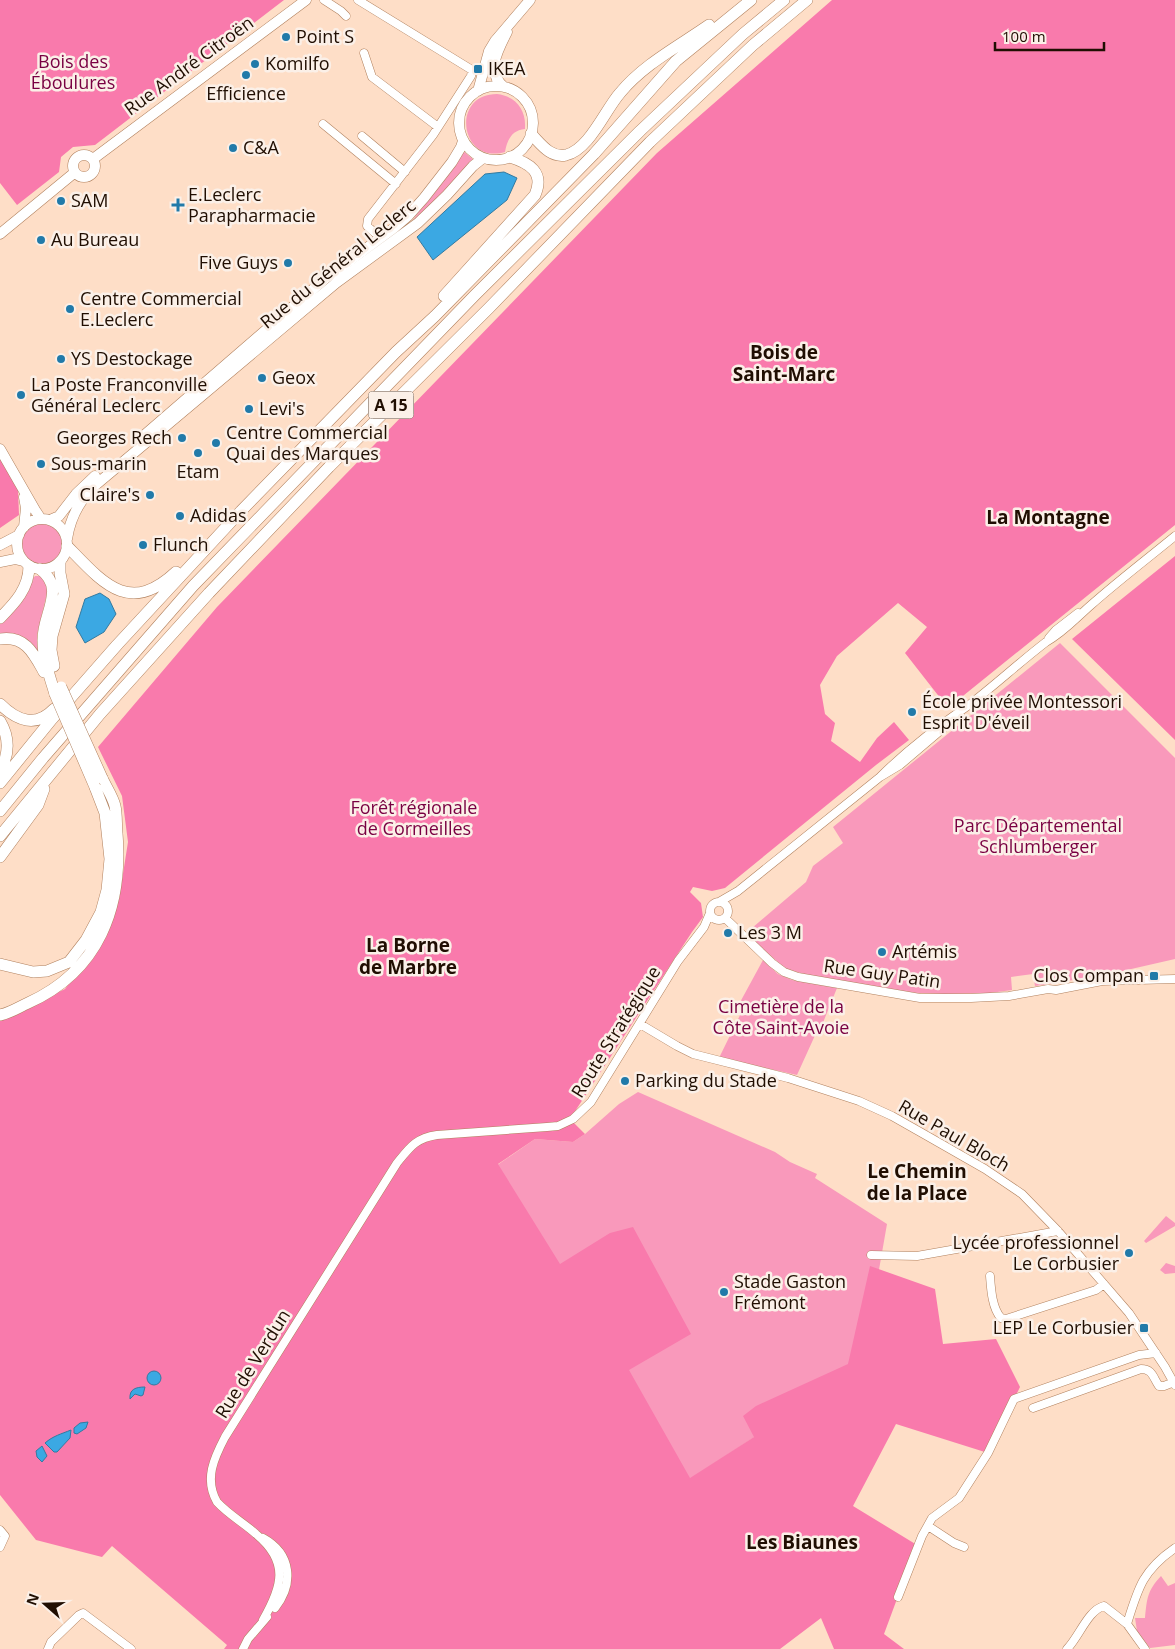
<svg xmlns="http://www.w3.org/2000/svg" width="1175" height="1649" viewBox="0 0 1175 1649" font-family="'Open Sans',sans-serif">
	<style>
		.green { fill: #f999bb }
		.forest { fill: #f97aac }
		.water { fill: #3ba8e3; stroke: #337aa0 }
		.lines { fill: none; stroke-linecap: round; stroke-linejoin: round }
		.minor-casing { stroke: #b1815e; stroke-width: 9 }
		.major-casing { stroke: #b1815e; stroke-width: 11 }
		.highway-casing { stroke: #b1815e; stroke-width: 12 }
		.minor { stroke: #fff; stroke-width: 8 }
		.major { stroke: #fff; stroke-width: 10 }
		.highway { stroke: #fff; stroke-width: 11 }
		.highway-bridge-casing { stroke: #b1815e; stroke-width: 12; stroke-linecap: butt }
		.highway-bridge { stroke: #fff; stroke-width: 11 }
		.poi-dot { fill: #217aa9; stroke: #fbf0e8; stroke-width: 2 }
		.labels { text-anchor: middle; stroke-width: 5; stroke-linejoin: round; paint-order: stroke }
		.shield { fill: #fbf0e8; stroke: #625247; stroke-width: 1 }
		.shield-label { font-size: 16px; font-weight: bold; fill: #200e02 }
		.poi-label { font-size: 18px; fill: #200e02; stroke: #fbf0e8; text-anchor: start }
		.park-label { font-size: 18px; fill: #790042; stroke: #fbf0e8 }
		.street-label { font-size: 18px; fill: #200e02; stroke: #fbf0e8 }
		.neighbourhood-label { font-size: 19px; font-weight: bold; fill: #200e02; stroke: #fbf0e8 }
	</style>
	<rect width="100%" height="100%" fill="#fedec7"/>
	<path class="green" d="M497 94C515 96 526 109 525 127V129C512 130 507 140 505 152 460 165 450 94 497 94Z
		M463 151 474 160 415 221 413 220Z
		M21 544a21 21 0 1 1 42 0a21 21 0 1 1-42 0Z
		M35 576H41L49 585 37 635 38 651C28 637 16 636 0 634V621Z
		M1060 643 1175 758V959L1105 975 1035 986 1033 974 1011 977 1012 990 990 993 944 994 897 992 823 979 786 969 745 934 806 882 813 866 843 843 833 827Z
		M763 960 778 974 792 980 837 988 820 1030 817 1031 797 1075 719 1058 743 1009 738 1006Z
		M638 1092 775 1152 790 1162 817 1174 815 1178 887 1224 862 1367 690 1479 493 1168 535 1139 573 1142 585 1134 619 1104Z
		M1166 1216 1175 1223V1226L1146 1243 1144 1241Z
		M1166 1263 1175 1266V1273L1165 1274 1160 1270Z
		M1161 1576 1168 1586 1175 1583V1645L1150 1648 1137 1631 1135 1618H1145C1147 1599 1147 1591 1161 1576Z"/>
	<path class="forest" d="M0 0H284L95 145 73 147 61 157 59 172 17 205 0 183Z
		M832 0H1175V525L948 708 905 653 927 627 898 603 837 656 820 685 825 714 835 723 831 741 860 762 877 738 894 722 909 740 876 765 725 888 712 891 693 887 690 892 701 903 703 917 692 932 570 1119 585 1134 573 1142 535 1139 498 1164 560 1264 610 1233 633 1227 691 1334 629 1370 690 1478 754 1437 743 1416 756 1406 848 1364 870 1266 935 1289 943 1344 996 1339 1020 1387 988 1453 896 1424 853 1506 917 1545 884 1634 904 1649H834L821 1618 780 1649H224L227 1645 112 1546 102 1557 36 1540 0 1495V1020L65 989 100 943 119 899 128 842 122 796 98 747 217 607 657 153Z
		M0 456 18 490 19 515 0 528Z
		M1175 556V740L1072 639Z"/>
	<path class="water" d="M504 172 517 178 507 200 433 260 417 237 485 174Z
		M100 593 109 599 116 614 104 632 85 643 76 627 85 599Z
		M147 1378a7 7 0 1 1 14 0a7 7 0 1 1-14 0Z
		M145 1387 143 1395 141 1396 135 1394 130 1399C129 1389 136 1387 145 1387Z
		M88 1422 86 1428 77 1434 74 1433V1428L80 1423Z
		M71 1430 70 1438 57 1452H54L45 1443C53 1436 61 1434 71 1430Z
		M42 1446 47 1456 42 1462 37 1457 36 1451Z"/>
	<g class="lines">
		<g class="minor-casing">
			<path id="minor" d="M324 0 341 11 346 16
				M358 0 472 70 471 76 433 135 368 219 367 226 375 233
				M364 53 372 77 438 127
				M323 124 396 184
				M362 136 405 172
				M1049 638 1056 630 1078 613
				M880 777C907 750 937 727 969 705 995 685 1020 662 1046 642 1064 632 1076 618 1091 605 1118 581 1147 559 1175 536
				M710 911a9 9 0 1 1 18 0a9 9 0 1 1-18 0Z
				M719 902 738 891 880 777 900 765 960 714
				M725 918 772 963 784 972 798 977 920 998H971L1009 996 1048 989 1056 990 1102 981 1175 979
				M640 1024 677 1046 693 1054 788 1078 859 1101 892 1116 929 1137 985 1169 1022 1194 1058 1231 1129 1313 1165 1367 1175 1385
				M871 1255 917 1256 1058 1231
				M990 1276C991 1289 992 1308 1001 1318L1006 1319 1096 1290 1104 1284
				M1033 1408 1141 1369C1153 1369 1153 1378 1159 1386H1164L1174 1382
				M928 1526 954 1543 964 1547
				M0 1530 5 1536 0 1547
				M263 1538C292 1554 294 1584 275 1608
				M898 1597 922 1536 932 1518 959 1498 988 1453 1014 1399 1139 1355 1156 1353
				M263 1620C282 1587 290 1562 256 1534 244 1523 229 1515 217 1502 204 1479 214 1458 225 1437L397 1163C410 1147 416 1138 437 1135L547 1127 558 1126 573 1119 591 1102 678 961 704 927 710 913
				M1127 1624C1138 1588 1143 1570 1175 1548
				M48 1649 51 1642 79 1615 83 1613 131 1649
				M243 1649 248 1639 267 1617
				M1067 1649C1079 1637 1088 1610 1104 1606L1127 1624 1145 1649"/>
		</g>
		<g class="major-casing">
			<path id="major" d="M459 123a37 37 0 1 1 74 0a37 37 0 1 1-74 0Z
				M504 87C485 72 498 50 507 32
				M478 91 489 51 495 41 530 0
				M73 166a11 11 0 1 1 22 0a11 11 0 1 1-22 0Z
				M93 159 306 0
				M0 234 74 173
				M141 438 326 278 394 228 408 216 424 198 452 162 461 147 463 141
				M0 449 35 510 41 519
				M17 544a25 25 0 1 1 50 0a25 25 0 1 1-50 0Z
				M50 520 59 516 76 494 95 476
				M24 527 26 508 24 497
				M67 539C70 519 79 502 92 488L336 283 418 223 447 195 473 166 483 158
				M0 545 19 535
				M0 562 15 559 23 561"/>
		</g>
		<g class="highway-casing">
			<path id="highway" d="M531 134C541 144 550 158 566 155 589 150 605 110 620 93 644 64 679 46 709 25
				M444 296 535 195C545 172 529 163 510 157
				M67 546C103 583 129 616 176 572
				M40 569C67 589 42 614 43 641 43 659 50 677 55 694
				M0 618C15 603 29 588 29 566
				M0 639C25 635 34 654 44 672
				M54 666 51 650 52 636 64 594 60 573V562
				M0 704C17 721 36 728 54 709
				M0 721C10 738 9 755 0 771
				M0 783 52 719 117 645 241 511 396 352 435 316 594 154 676 61 751 0
				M0 811 43 758 193 586 475 295 640 131 743 34 784 0
				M0 836 100 714 209 593 329 467 489 308 650 142 753 45 807 0
				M0 857 38 805 44 789
				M0 964 33 972 47 971 69 962 86 940 101 912 107 890 110 859 105 813 95 787
				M0 1015C10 1013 19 1007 28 1003 99 971 123 907 117 833 116 824 117 815 115 806 113 797 106 787 102 778"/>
		</g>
		<use href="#minor" class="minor"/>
		<use href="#major" class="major"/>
		<use href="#highway" class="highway"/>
		<g class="highway-bridge-casing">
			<path id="highway-bridge" d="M61 687 102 778
				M55 694 95 787"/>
		</g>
		<use href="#highway-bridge" class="highway-bridge"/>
	</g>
	<g class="poi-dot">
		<circle cx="286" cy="37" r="5"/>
		<circle cx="255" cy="64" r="5"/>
		<rect x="473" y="64" width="10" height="10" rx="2.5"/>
		<circle cx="246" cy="75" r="5"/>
		<circle cx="233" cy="148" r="5"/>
		<circle cx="61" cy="201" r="5"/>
		<path d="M175.5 197.5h5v5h5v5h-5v5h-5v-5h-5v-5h5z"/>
		<circle cx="41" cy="240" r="5"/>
		<circle cx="288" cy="263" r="5"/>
		<circle cx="70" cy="309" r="5"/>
		<circle cx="61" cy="359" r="5"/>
		<circle cx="262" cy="378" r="5"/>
		<circle cx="21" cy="395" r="5"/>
		<circle cx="249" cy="409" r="5"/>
		<circle cx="182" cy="438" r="5"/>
		<circle cx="216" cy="443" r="5"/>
		<circle cx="198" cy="453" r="5"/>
		<circle cx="41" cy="464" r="5"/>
		<circle cx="150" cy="495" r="5"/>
		<circle cx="180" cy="516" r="5"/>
		<circle cx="143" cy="545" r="5"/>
		<circle cx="912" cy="712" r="5"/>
		<circle cx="728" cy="933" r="5"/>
		<circle cx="882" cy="952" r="5"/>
		<rect x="1149" y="971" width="10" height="10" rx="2.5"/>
		<circle cx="625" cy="1081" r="5"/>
		<circle cx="1129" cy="1253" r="5"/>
		<circle cx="724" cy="1292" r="5"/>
		<rect x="1139" y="1323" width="10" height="10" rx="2.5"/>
	</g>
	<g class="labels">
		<rect class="shield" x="368.5" y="391.5" width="45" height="27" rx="4"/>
		<g class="shield-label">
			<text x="391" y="411">A 15</text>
		</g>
		<g class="poi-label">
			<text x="296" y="43">Point S</text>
			<text x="265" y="70">Komilfo</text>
			<text x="488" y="75">IKEA</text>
			<text x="246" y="100" text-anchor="middle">Efficience</text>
			<text x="243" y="154">C&amp;A</text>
			<text x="188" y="201">E.Leclerc<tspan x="188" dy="21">Parapharmacie</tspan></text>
			<text x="71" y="207">SAM</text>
			<text x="51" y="246">Au Bureau</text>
			<text x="278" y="269" text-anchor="end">Five Guys</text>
			<text x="80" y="305">Centre Commercial<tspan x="80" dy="21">E.Leclerc</tspan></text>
			<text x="71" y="365">YS Destockage</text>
			<text x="272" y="384">Geox</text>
			<text x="31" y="391">La Poste Franconville<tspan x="31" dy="21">Général Leclerc</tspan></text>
			<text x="259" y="415">Levi's</text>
			<text x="226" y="439">Centre Commercial<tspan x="226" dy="21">Quai des Marques</tspan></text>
			<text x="172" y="444" text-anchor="end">Georges Rech</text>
			<text x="51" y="470">Sous-marin</text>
			<text x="198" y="478" text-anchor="middle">Etam</text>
			<text x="140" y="501" text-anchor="end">Claire's</text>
			<text x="190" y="522">Adidas</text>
			<text x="153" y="551">Flunch</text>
			<text x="922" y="708">École privée Montessori<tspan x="922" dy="21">Esprit D'éveil</tspan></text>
			<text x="738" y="939">Les 3 M</text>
			<text x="892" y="958">Artémis</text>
			<text x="1144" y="982" text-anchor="end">Clos Compan</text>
			<text x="635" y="1087">Parking du Stade</text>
			<text x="1119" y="1249" text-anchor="end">Lycée professionnel<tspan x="1119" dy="21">Le Corbusier</tspan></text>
			<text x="734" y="1288">Stade Gaston<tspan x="734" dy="21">Frémont</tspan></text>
			<text x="1134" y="1334" text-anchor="end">LEP Le Corbusier</text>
		</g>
		<g class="park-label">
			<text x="73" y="68">Bois des<tspan x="73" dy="21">Éboulures</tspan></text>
			<text x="414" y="814">Forêt régionale<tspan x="414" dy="21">de Cormeilles</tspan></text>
			<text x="1038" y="832">Parc Départemental<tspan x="1038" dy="21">Schlumberger</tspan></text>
			<text x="781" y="1013">Cimetière de la<tspan x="781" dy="21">Côte Saint-Avoie</tspan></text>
		</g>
		<g class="street-label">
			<text transform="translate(189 66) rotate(-36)" y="6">Rue André Citroën</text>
			<text transform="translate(338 264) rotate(-39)" y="6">Rue du Général Leclerc</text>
			<text transform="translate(882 974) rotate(8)" y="6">Rue Guy Patin</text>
			<text transform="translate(616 1032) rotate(-58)" y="6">Route Stratégique</text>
			<text transform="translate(954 1136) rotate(30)" y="6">Rue Paul Bloch</text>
			<text transform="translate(253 1364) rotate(-58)" y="6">Rue de Verdun</text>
		</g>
		<g class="neighbourhood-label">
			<text x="784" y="359">Bois de<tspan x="784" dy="22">Saint-Marc</tspan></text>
			<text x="1048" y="524">La Montagne</text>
			<text x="408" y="952">La Borne<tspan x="408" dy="22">de Marbre</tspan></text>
			<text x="917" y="1178">Le Chemin<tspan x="917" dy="22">de la Place</tspan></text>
			<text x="802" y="1549">Les Biaunes</text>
		</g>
	</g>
	<g transform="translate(45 1604) rotate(290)" stroke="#fbf0e8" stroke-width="4" paint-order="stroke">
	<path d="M0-4L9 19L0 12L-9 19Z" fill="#200e02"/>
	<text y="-8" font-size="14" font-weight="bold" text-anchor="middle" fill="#200e02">N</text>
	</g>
	<path d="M995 42v8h109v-8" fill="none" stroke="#200e02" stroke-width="2.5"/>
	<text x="1002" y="42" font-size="15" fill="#200e02" stroke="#fbf0e8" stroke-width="4" paint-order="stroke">100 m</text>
</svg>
